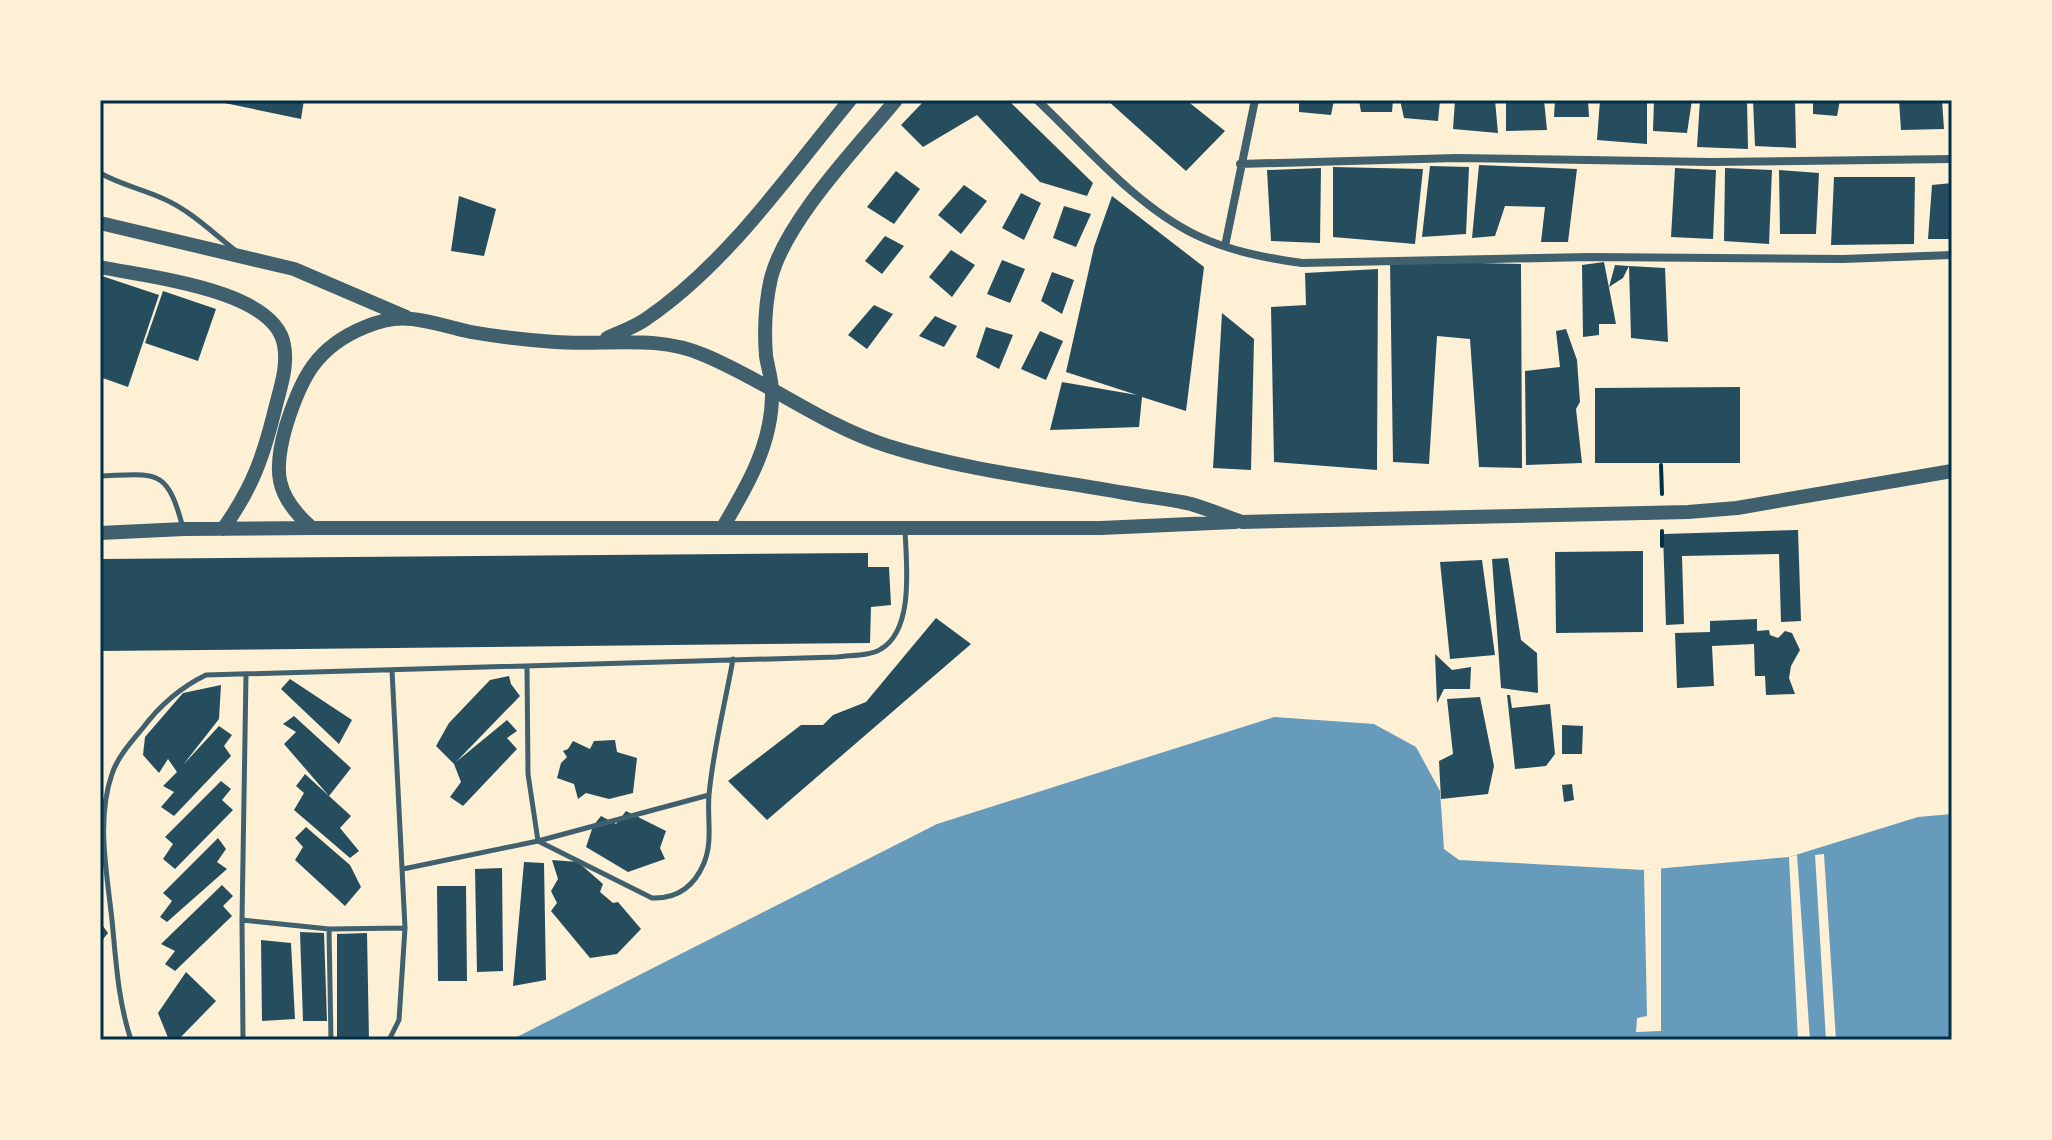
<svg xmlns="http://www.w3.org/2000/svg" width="2052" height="1140" viewBox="0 0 2052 1140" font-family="'Golos Text',sans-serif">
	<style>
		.water { fill: #669bbc }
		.pier { fill: #fdf0d5 }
		.building { fill: #264d5e }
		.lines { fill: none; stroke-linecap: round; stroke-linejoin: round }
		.path { stroke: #003049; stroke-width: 4 }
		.service { stroke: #3f606c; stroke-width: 5 }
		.minor { stroke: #3f606c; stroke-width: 8 }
		.tertiary { stroke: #3f606c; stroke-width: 14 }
		.neatline { fill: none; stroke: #003049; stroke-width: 3 }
	</style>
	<rect width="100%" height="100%" fill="#fdf0d5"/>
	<path class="water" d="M1274 717 1374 724 1416 747 1440 791 1444 849 1459 860 1644 870 1789 857 1918 817 1952 814V1040H511L937 824Z"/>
	<path class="pier" d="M1824 854 1836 1040H1826L1815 855Z
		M1797 855 1810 1040H1798L1789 857Z
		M1661 868V1031L1636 1032 1637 1018 1647 1016 1644 870Z"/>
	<path class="building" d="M210 100H304L301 119Z
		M925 100H1008L1093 183 1087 196 1040 182 977 115 923 147 901 125Z
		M1107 100H1186L1225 131 1186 171Z
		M1299 100H1334L1331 115 1299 112Z
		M1359 100H1393L1392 112H1361Z
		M1400 100H1440L1438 121 1404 118Z
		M1455 100H1495L1498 133 1453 129Z
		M1506 100H1544L1547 130 1506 131Z
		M1555 100H1588L1589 117H1554Z
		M1600 100H1647V144L1597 140Z
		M1654 100H1692L1687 133 1653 131Z
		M1700 100H1747L1748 149 1697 147Z
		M1753 100H1795L1796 148 1755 146Z
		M1813 100H1840L1837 116 1813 114Z
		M1899 100H1942L1944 129 1901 130Z
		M1479 165 1577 169 1568 242H1541L1545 207 1505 206 1495 236 1472 238Z
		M1430 166 1469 167 1466 234 1422 237Z
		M1333 167 1423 169 1415 244 1333 237Z
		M1321 168 1320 243 1271 241 1267 170Z
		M1675 168 1716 170 1713 239 1671 237Z
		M1725 168 1772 170 1769 244 1724 241Z
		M1779 170 1819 173 1816 234H1780Z
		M896 171 920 189 894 224 867 207Z
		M1834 177H1915L1914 244 1831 245Z
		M1952 183V239H1928L1932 185Z
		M964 185 987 201 961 234 938 215Z
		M1021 193 1041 203 1024 240 1002 228Z
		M459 196 496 209 484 256 451 251Z
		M1112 196 1204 267 1186 411 1142 397 1139 427 1050 430 1062 382 1137 395 1066 372 1094 247Z
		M1064 206 1091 214 1076 247 1053 238Z
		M885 236 904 246 882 274 865 261Z
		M951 250 975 265 952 297 929 277Z
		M1002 260 1025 269 1010 303 987 294Z
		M1390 261 1521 264 1522 468 1479 467 1470 339 1437 336 1429 464 1393 462Z
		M1604 262 1616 324H1599V335L1583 337 1582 265Z
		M1615 265 1629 266 1623 278 1609 287Z
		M1629 266 1665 268 1668 342 1631 338Z
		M1378 269 1377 470 1274 462 1271 307 1306 305 1305 273Z
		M1052 272 1074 280 1062 314 1041 301Z
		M102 276 159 295 128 387 100 377Z
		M163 291 216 309 198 361 145 343Z
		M874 305 893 314 867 349 848 335Z
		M1222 313 1254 339 1251 470 1213 468Z
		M935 316 957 326 944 347 919 336Z
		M986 327 1013 335 999 369 976 357Z
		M1566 329 1577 360 1580 402 1576 409 1582 463 1526 465 1525 371 1560 367 1556 331Z
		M1040 331 1063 341 1046 380 1021 369Z
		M1740 387V463H1595V388Z
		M1798 530 1801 621 1781 622 1779 554 1682 556 1684 624 1666 625 1663 534Z
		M1643 551V632L1556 633 1555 552Z
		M868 553V567H889L891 605 871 607 870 643 100 651V559Z
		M1508 558 1521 640 1537 653 1538 693 1501 688 1492 559Z
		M1482 560 1495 655 1450 659 1440 562Z
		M936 618 971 644 767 820 728 781 801 725H823L833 715 866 702Z
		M1757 619V631L1769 630 1770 635 1778 638 1785 631 1792 633 1800 650 1791 666 1789 678 1795 694 1766 695 1765 676H1755L1754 644 1712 646 1714 686 1677 688 1675 633 1710 632V621Z
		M1435 654 1452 670 1471 667 1470 689H1444L1437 703Z
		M509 676 511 684 520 696 456 762 507 720 517 731 507 738 517 749 463 806 450 797 461 782 454 764 436 746 449 723 490 680Z
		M290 679 352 720 339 744 281 689Z
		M221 685 219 719 183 765 219 726 232 735 224 746 231 756 174 816 161 807 174 792 163 786 177 772 168 759 159 773 143 755 145 737 183 693Z
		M1507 695H1510L1512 708 1550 704 1555 754 1546 766 1515 769Z
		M1480 697 1494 766 1488 794 1441 799 1439 761 1453 754 1447 699Z
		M294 716 351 768 329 796 351 816 340 828 359 851 350 858 294 810 304 793 296 786 305 774 329 796 284 744 296 732 283 724Z
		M1562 725 1583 726 1582 754H1562Z
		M615 740 617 752 637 758 633 793 609 799 586 793 578 799 574 784 557 778 561 763 567 757 563 751 568 749 573 741 590 749 594 741Z
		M221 781 231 789 222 800 233 810 175 869 163 859 173 844 165 837Z
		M1572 784 1574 800 1564 802 1562 785Z
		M626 811 666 831 660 848 665 859 628 872 586 847 593 826 601 816 616 824Z
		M306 827 350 865 361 887 345 906 295 860 303 847 295 838Z
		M218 838 226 849 217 862 227 869 167 922 160 917 172 901 163 893Z
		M552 860 578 862 603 884 600 892 613 903 618 902 641 929 617 954 590 958 551 911 557 903 551 891 558 879Z
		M524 862 544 863 546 980 513 986Z
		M502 868 503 971 477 972 475 869Z
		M222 885 233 896 223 906 232 916 175 971 165 964 175 951 161 944Z
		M437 886H466L467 981H438Z
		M100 922 108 933 100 943Z
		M300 932 324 933 327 1021H303Z
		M367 933 369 1040H337V934Z
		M261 940 291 943 295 1019 262 1021Z
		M186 972 216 1001 178 1040H169L158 1013Z"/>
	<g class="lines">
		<path class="path" d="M1661 465 1662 494
			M1662 531V546"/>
		<path class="service" d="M100 173C121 185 143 189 164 199 191 211 213 233 236 251
			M100 476C157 474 167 467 183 528
			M527 666 528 774 538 841
			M538 841 652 898C677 899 694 887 704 863 713 841 707 818 709 795 713 750 725 704 733 659
			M403 869 538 841 709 795
			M242 920 329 929 404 928
			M329 929 331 1040
			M131 1040C118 1001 116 961 112 920 107 873 96 820 112 774 117 758 131 742 142 729 160 705 179 688 206 675L837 657C851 655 870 656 881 649 915 629 906 562 905 529
			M243 1040 242 920 246 674
			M389 1040 399 1020 405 928 392 670"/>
		<path class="minor" d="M1037 100C1085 145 1136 206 1196 235 1229 251 1266 258 1302 263L1590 257 1843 259 1952 255
			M1240 164 1456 158 1711 162 1952 159
			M1225 246 1255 100"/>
		<path class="tertiary" d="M100 223 294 269 406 317
			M100 267C146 277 275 289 284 345 288 365 281 386 276 405 264 455 253 487 223 529
			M607 338C620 332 635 327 646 319 727 264 788 175 850 100
			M723 527C748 485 773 442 772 392 772 380 768 368 766 356 764 330 765 304 771 278 786 220 858 146 896 100
			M312 528C275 496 273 471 286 426 301 378 316 347 365 327 379 321 397 317 412 319 432 321 451 328 471 332 499 337 527 340 555 342 605 346 656 334 704 355 767 381 822 425 888 446 964 470 1046 479 1125 493 1147 497 1169 499 1191 504 1208 509 1225 516 1242 522L1688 512 1737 508 1952 471
			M100 533 184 529 312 528H1101L1235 522"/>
	</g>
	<rect width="2052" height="1140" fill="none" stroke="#fdf0d5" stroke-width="204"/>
	<rect x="102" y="102" width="1848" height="936" class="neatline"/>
</svg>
